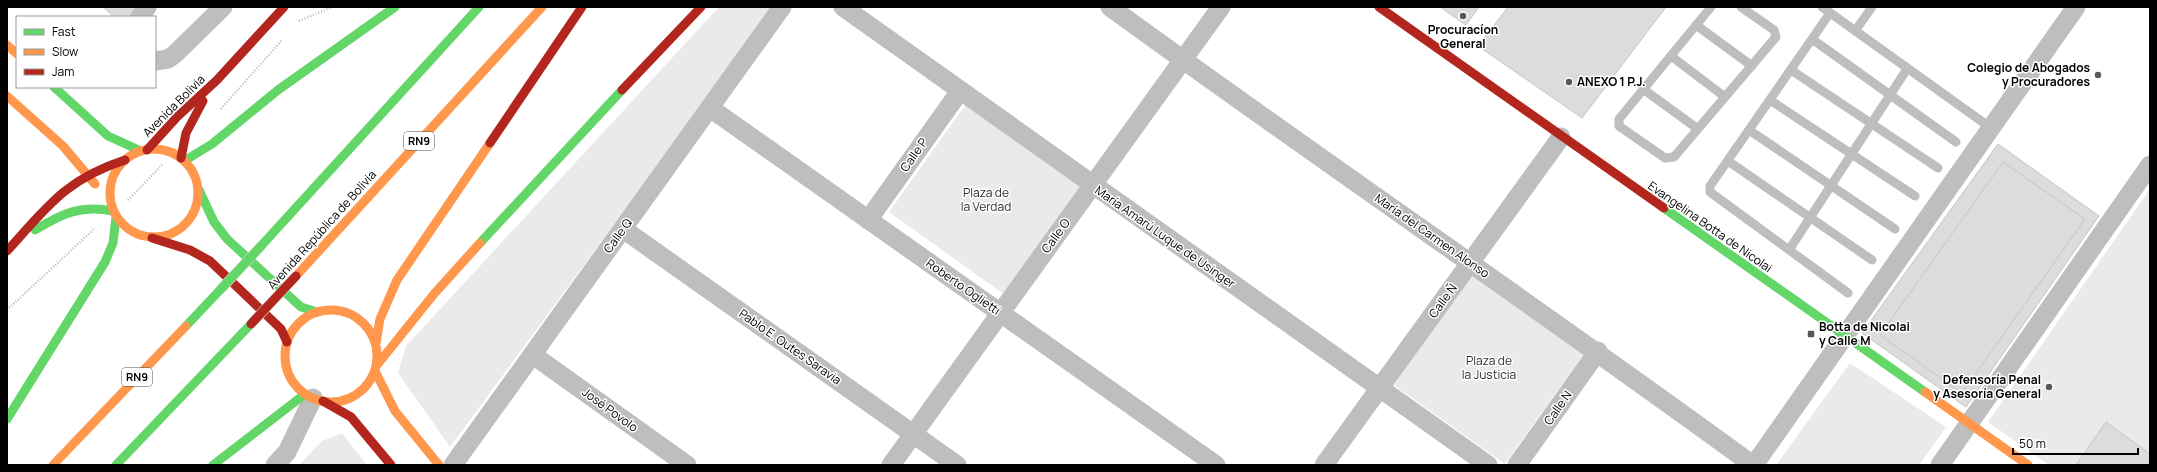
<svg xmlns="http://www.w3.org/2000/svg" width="2157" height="472" viewBox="0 0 2157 472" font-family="Manrope,sans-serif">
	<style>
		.green { fill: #eaeaea }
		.building { fill: #dcdcdc; stroke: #c5c5c5 }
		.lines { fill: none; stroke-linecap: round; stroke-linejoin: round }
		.path { stroke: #b8b8b8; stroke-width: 2.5; stroke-dasharray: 1 2; stroke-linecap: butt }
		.lane { stroke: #bebebe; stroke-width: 9 }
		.street { stroke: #bebebe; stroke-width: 19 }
		.fast { stroke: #63d668; stroke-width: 9 }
		.slow { stroke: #ff974d; stroke-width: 9 }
		.jam { stroke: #b3261e; stroke-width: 9 }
		.fast-bridge-casing { stroke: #dbdbdb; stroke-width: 10; stroke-linecap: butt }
		.jam-bridge-casing { stroke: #dbdbdb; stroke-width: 10; stroke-linecap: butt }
		.fast-bridge { stroke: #63d668; stroke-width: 9 }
		.jam-bridge { stroke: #b3261e; stroke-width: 9 }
		.poi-dot { fill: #595959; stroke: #fff; stroke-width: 1.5 }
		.labels { text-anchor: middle; stroke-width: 3; stroke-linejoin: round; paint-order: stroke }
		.shield { fill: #fff; stroke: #4c4c4c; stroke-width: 1 }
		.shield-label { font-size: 11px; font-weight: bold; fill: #000 }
		.poi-label { font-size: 12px; font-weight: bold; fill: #000; stroke: #fff; text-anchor: end }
		.street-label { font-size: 12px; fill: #000; stroke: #fff }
		.park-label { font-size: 12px; fill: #2f2f2f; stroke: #fff }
	</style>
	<rect width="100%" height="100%" fill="#fff"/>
	<path class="green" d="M719 7H774L450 447 398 373 406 346Z
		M966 104 1083 186 1005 295 889 212Z
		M2150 189V465H2049L1988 422Z
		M1473 272 1585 352 1505 464 1394 385Z
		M1850 363 1946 427 1919 465H1776Z
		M342 433 367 465H299L322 441Z"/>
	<path class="building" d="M103 7H139L129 17H114Z
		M1440 7H1479L1466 25Z
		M1508 7H1666L1582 118 1478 46Z
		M1998 144 2099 216 1966 407 1862 333Z
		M2003 162 2085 219 1962 393 1880 335Z
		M2106 422 2150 454V465H2076Z"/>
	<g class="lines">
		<path class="path" d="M299 21 332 7
			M221 109 282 40
			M128 200 163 164
			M7 310 95 228"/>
		<path class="lane" d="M1711 7 1619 119V126L1665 158 1674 157 1776 37 1774 30 1741 7
			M1822 7 1991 128
			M1830 13 1710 186V192L1848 293
			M1696 25 1752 66
			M1855 31 1872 7
			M1812 39 1956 142
			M1671 56 1725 97
			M1791 70 1938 168
			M1643 89 1698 129
			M1770 100 1915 196
			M1749 130 1895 229
			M1728 161 1872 260
			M1789 250 1907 69"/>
		<path class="street" d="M843 7 1488 465
			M1110 7C1323 162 1541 310 1753 465
			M140 17 147 7
			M155 61 168 59 175 54 223 7
			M710 108 1216 465
			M868 220 960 91
			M623 229 957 465
			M533 355 687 465
			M275 465 287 452 313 398
			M453 465 782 7
			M891 465 1221 7
			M1324 465 1561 137
			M1517 465 1598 351
			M1754 465 2076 7
			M1940 465 2150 165"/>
		<path class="fast" d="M54 87 108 136 141 151
			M184 161 212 144 278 90 395 7
			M199 190 214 222 227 239 301 307 317 312
			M1664 208 1925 392
			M35 230C63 213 80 205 113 211
			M480 243 622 90
			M261 246 479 7
			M186 326 221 289
			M7 419 105 262 113 243 116 217
			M116 465 251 324
			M213 465 305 394"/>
		<path class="slow" d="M7 45 17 54
			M7 96 63 146 95 184
			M110 193a44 44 0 1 1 88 0a44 44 0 1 1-88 0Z
			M296 276 542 7
			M285 356a46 46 0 1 1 92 0a46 46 0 1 1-92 0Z
			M376 343 380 319 397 280 490 143
			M377 365 434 294 480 243
			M375 371 395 411 439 465
			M1925 392 2028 465
			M53 465 186 326"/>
		<path class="jam" d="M1379 7 1664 208
			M622 90 701 7
			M490 143 582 7
			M147 150 177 117 217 80 284 7
			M181 158 186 133 203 101
			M152 238 190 250 210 261 281 329 287 342
			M7 251C47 207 66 179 125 160
			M323 401 351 417 391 465"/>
		<g class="fast-bridge-casing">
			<path id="fast-bridge" d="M221 289 261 246"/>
		</g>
		<g class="jam-bridge-casing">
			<path id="jam-bridge" d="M251 324 296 276"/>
		</g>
		<use href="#fast-bridge" class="fast-bridge"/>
		<use href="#jam-bridge" class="jam-bridge"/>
	</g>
	<g class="poi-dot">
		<circle cx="1463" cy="16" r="4"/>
		<circle cx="2098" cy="75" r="4"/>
		<circle cx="1569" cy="82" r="4"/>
		<rect x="1807" y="330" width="8" height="8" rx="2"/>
		<circle cx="2049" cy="387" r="4"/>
	</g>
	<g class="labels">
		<g class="shield">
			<rect x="404" y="132" width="30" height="18" rx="3"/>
			<rect x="122" y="368" width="30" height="18" rx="3"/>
		</g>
		<g class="shield-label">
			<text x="419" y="145">RN9</text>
			<text x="137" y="381">RN9</text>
		</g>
		<g class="poi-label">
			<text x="1463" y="34" text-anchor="middle">Procuracíon<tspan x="1463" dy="14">General</tspan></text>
			<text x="2090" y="72">Colegio de Abogados<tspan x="2090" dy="14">y Procuradores</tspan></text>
			<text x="1577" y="86" text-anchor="start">ANEXO 1 P.J.</text>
			<text x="1819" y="331" text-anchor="start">Botta de Nicolai<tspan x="1819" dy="14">y Calle M</tspan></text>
			<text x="2041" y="384">Defensoría Penal<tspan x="2041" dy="14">y Asesoría General</tspan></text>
		</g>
		<g class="street-label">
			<text transform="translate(174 106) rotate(-45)" y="4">Avenida Bolivia</text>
			<text transform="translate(914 155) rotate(-55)" y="4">Calle P</text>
			<text transform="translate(1710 227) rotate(35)" y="4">Evangelina Botta de Nicolai</text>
			<text transform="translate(322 230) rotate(-48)" y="4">Avenida República de Bolivia</text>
			<text transform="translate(618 236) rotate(-54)" y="4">Calle Q</text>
			<text transform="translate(1056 236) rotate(-54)" y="4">Calle O</text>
			<text transform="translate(1432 236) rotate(35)" y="4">María del Carmen Alonso</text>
			<text transform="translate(1165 237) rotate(35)" y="4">María Amarú Luque de Usinger</text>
			<text transform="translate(963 287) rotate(35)" y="4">Roberto Oglietti</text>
			<text transform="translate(1443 301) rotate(-54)" y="4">Calle Ñ</text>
			<text transform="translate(790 347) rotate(35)" y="4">Pablo E. Outes Saravia</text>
			<text transform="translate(1558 408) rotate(-55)" y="4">Calle N</text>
			<text transform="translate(610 410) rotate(36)" y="4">José Povolo</text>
		</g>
		<g class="park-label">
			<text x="986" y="197">Plaza de<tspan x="986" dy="14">la Verdad</tspan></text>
			<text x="1489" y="365">Plaza de<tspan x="1489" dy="14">la Justicia</tspan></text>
		</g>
	</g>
	<rect width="2157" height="472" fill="none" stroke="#000000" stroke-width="16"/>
	<rect x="16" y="16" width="140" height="72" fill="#ffffff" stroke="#999999"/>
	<rect x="24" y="29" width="20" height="6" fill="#63d668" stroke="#999999"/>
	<text x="52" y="36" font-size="12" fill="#000000">Fast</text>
	<rect x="24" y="49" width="20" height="6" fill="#ff974d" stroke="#999999"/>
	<text x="52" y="56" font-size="12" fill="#000000">Slow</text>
	<rect x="24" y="69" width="20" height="6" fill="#b3261e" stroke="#999999"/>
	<text x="52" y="76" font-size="12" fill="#000000">Jam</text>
	<path d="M2013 448v6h125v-6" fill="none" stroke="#000000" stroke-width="2"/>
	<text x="2019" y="448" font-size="12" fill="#000000" stroke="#ffffff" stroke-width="3" paint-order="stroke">50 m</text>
</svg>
